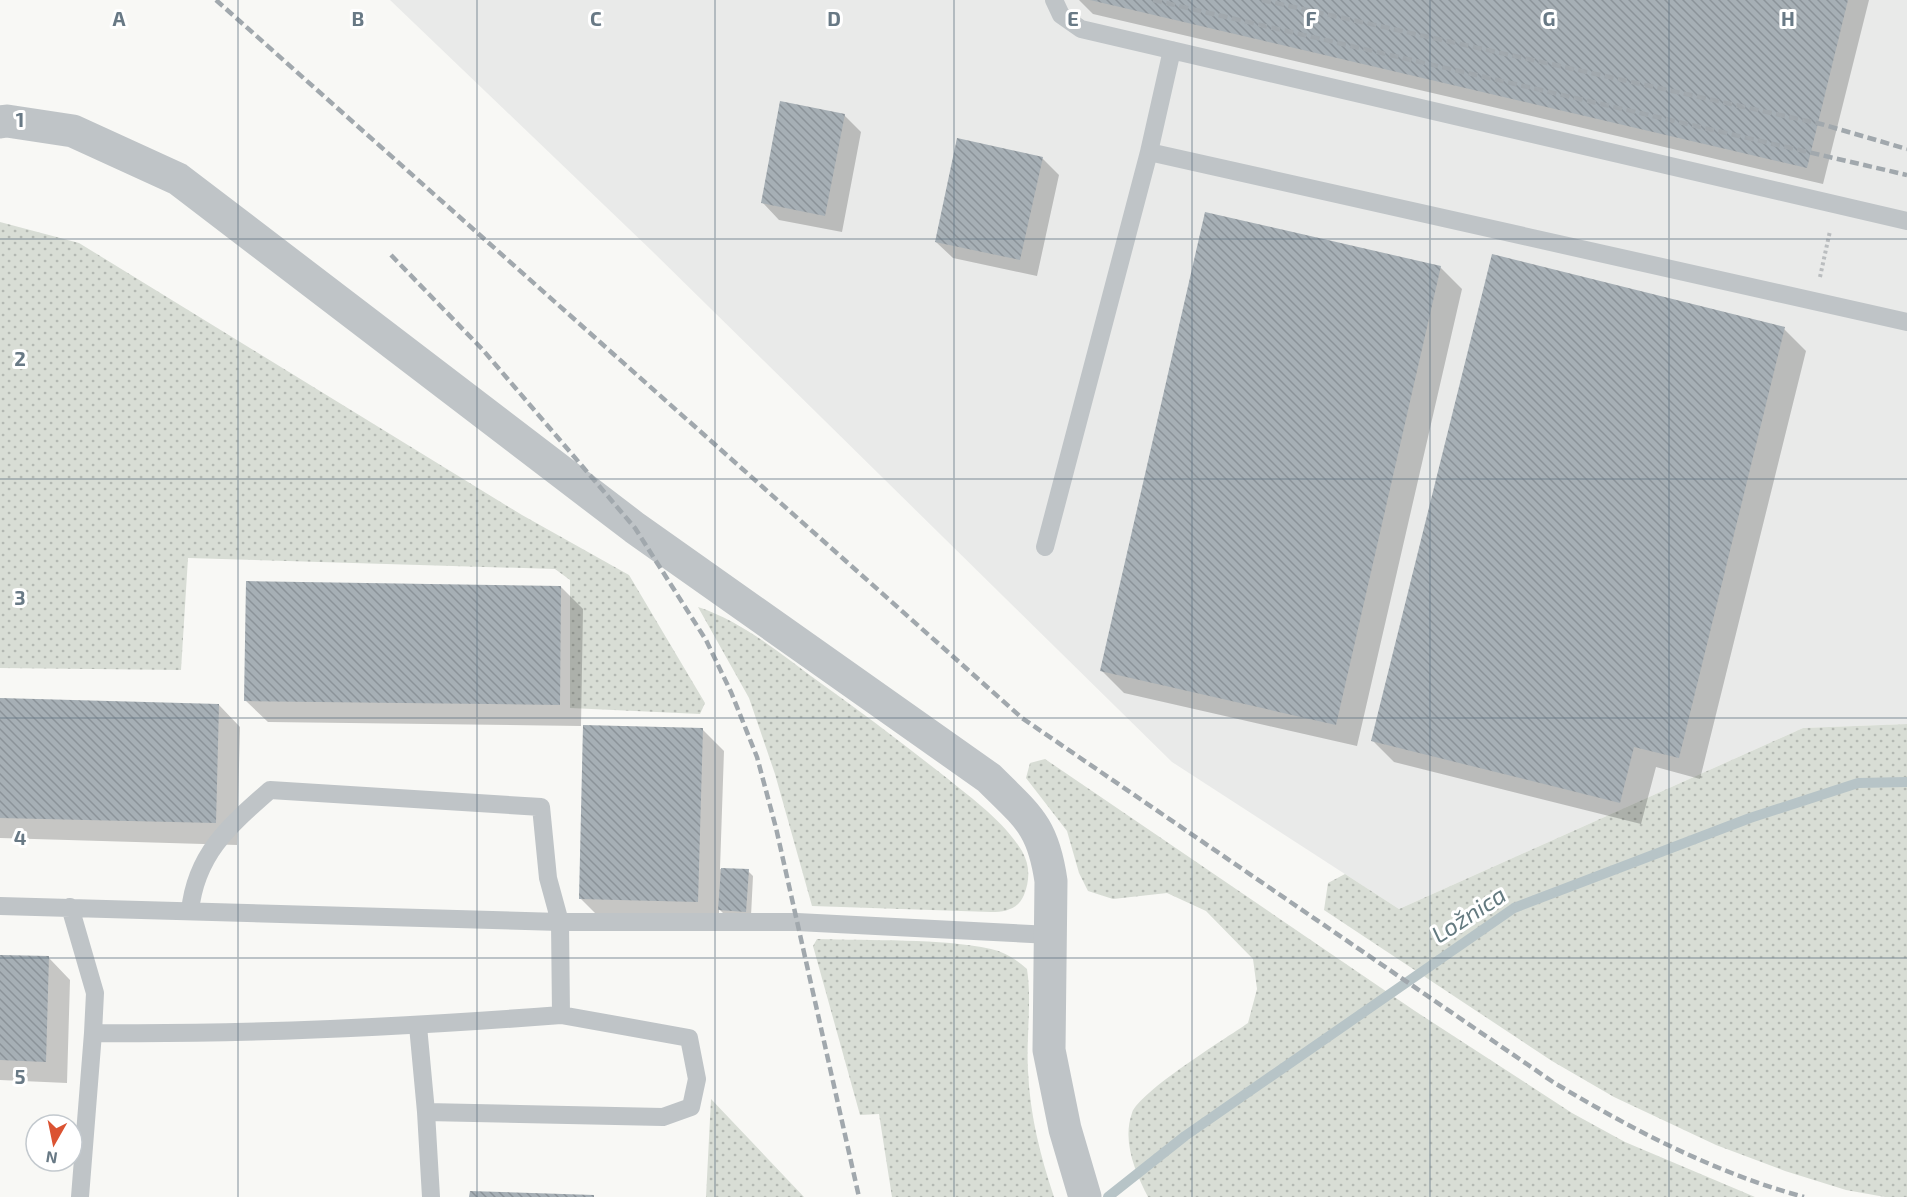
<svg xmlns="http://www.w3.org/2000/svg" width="1907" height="1197" viewBox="0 0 1907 1197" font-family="'Exo 2',sans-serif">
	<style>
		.built { fill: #e9eae9 }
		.grass { fill: url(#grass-dots) }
		.shadow { fill: #0003 }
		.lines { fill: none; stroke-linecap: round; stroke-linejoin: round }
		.stream { stroke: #b7c4c7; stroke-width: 10 }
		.building { fill: url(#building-back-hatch) }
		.path { stroke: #babdbf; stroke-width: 4; stroke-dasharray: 3 3; stroke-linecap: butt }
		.service { stroke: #bfc4c7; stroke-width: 18 }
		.minor { stroke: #bfc4c7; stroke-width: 33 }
		.rail { stroke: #a1a8ad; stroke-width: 4.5; stroke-dasharray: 9 4.5; stroke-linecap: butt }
		.grid { fill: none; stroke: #687985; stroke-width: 1.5; stroke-opacity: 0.55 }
		.labels { text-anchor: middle; stroke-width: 6; stroke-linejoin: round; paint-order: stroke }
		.water-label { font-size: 24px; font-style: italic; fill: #647a80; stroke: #fff }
		.grid-label { font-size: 20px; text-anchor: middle; font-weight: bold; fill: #687985; stroke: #fff; stroke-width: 6; stroke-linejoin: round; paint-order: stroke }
	</style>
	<defs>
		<pattern id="grass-dots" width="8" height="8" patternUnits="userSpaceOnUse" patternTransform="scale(1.5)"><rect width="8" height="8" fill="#d8ddd5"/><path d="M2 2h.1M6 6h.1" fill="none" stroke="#b3b8b2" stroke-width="1.8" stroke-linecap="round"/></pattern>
		<pattern id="building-back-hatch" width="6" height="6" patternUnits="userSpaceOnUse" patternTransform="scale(1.5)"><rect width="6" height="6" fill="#a6afb5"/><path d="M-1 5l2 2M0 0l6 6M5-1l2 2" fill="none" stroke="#8b9399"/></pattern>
	</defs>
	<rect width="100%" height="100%" fill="#f8f8f5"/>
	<path class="built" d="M390 0H1907V724L1803 728 1399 909 1172 762 652 251Z"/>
	<path class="grass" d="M0 222 79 243 522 515 629 575 705 703 700 714 570 708V580L555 569 188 558 181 670 0 668Z
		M698 607C744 622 783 656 822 684 863 713 903 744 943 775 970 797 1003 820 1022 851 1030 865 1030 880 1024 895 1018 909 1006 912 991 912L812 906 775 774 749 698Z
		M1907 724V1197H1885L1846 1190 1785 1171 1716 1145 1614 1097 1552 1061 1324 910 1328 883 1345 874 1399 909 1803 728Z
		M1045 759 1415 1011 1572 1113 1625 1142 1755 1197H1148C1135 1172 1122 1141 1132 1113 1140 1091 1225 1039 1248 1023L1257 989 1253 959 1206 911 1167 893 1113 899 1088 891 1079 873 1067 831 1026 778 1030 763Z
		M817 939C870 941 941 938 991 949 1005 952 1017 960 1027 969 1032 1002 1026 1037 1028 1071 1030 1115 1040 1155 1054 1197H892L879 1114 860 1115 813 946Z
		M711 1099 804 1197H706Z"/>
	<path class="shadow" d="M1079 0H1869L1823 184 1093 14Z
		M844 115 861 132 842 232 779 220 763 203Z
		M1042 158 1059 175 1037 276 953 258 936 242Z
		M1440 267 1462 289 1357 746 1124 693 1102 671Z
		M1784 329 1806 351 1700 779 1656 767 1641 824 1394 762 1373 741Z
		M561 587 583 609 581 726 268 722 246 701Z
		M0 699 219 705 240 727 237 845 0 838Z
		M702 729 724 751 720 869 748 871 753 876 751 916 725 915 719 909V923L602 920 580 898Z
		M0 956 49 958 70 980 67 1083 0 1080Z"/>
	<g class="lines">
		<path class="stream" d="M1108 1197 1185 1136 1514 908 1750 818 1858 783 1907 782"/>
	</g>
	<path class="building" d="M1090 0H1848L1807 168Z
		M780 101 845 114 825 216 761 203Z
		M957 138 1043 157 1020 260 935 242Z
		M1205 212 1441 266 1336 725 1100 671Z
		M1492 254 1785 327 1679 758 1634 747 1620 803 1371 741Z
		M246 581 561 586 560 705 244 701Z
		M0 698 219 704 216 823 0 818Z
		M583 725 703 728 698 902 579 899Z
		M721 868 749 869 746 912 718 910Z
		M0 955 49 956 46 1062 0 1060Z
		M470 1191 594 1195V1197H469Z"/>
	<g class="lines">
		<path class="path" d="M1820 277 1830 231"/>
		<path class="service" d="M1054 0 1061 15 1081 29 1907 221
			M1149 152 1907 322
			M1045 547 1149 152 1172 50
			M0 906 560 922H797L1051 935
			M70 907 95 993 93 1033
			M190 911C196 854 229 826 270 790L541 807 548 878 560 922 561 1015 689 1038 697 1079 691 1107 663 1117 426 1112 431 1197
			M418 1026 426 1112
			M80 1197 93 1033C251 1035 404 1027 561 1015"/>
		<path class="minor" d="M0 122 7 121 73 131 178 179 635 528 989 778C1027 816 1043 825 1051 881L1049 1050 1065 1129 1085 1197"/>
		<path class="rail" d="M216 0 1022 718 1553 1082C1631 1129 1715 1173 1804 1197
			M1153 0 1907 175
			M1262 0 1821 124 1907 149
			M391 255 483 350 635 528 706 640 731 692 757 757 776 828 859 1197"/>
	</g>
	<path class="grid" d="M238 0V1197M477 0V1197M715 0V1197M954 0V1197M1192 0V1197M1430 0V1197M1669 0V1197M0 239H1907M0 479H1907M0 718H1907M0 958H1907"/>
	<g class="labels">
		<g class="water-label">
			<text transform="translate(1469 915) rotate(-33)" y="8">Ložnica</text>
		</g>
	</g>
	<g class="grid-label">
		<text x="119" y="26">A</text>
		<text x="358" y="26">B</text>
		<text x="596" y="26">C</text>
		<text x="834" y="26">D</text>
		<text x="1073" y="26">E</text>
		<text x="1311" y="26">F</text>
		<text x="1549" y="26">G</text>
		<text x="1788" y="26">H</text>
		<text x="20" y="127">1</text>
		<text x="20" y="366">2</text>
		<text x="20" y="605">3</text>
		<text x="20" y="845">4</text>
		<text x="20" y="1084">5</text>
	</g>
	<g transform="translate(54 1143) rotate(189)"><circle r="28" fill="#ffffff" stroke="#c3c9ce" stroke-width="1.5"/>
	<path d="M0-4.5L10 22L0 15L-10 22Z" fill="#db5332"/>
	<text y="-9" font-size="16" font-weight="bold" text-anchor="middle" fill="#687985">N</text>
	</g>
</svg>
